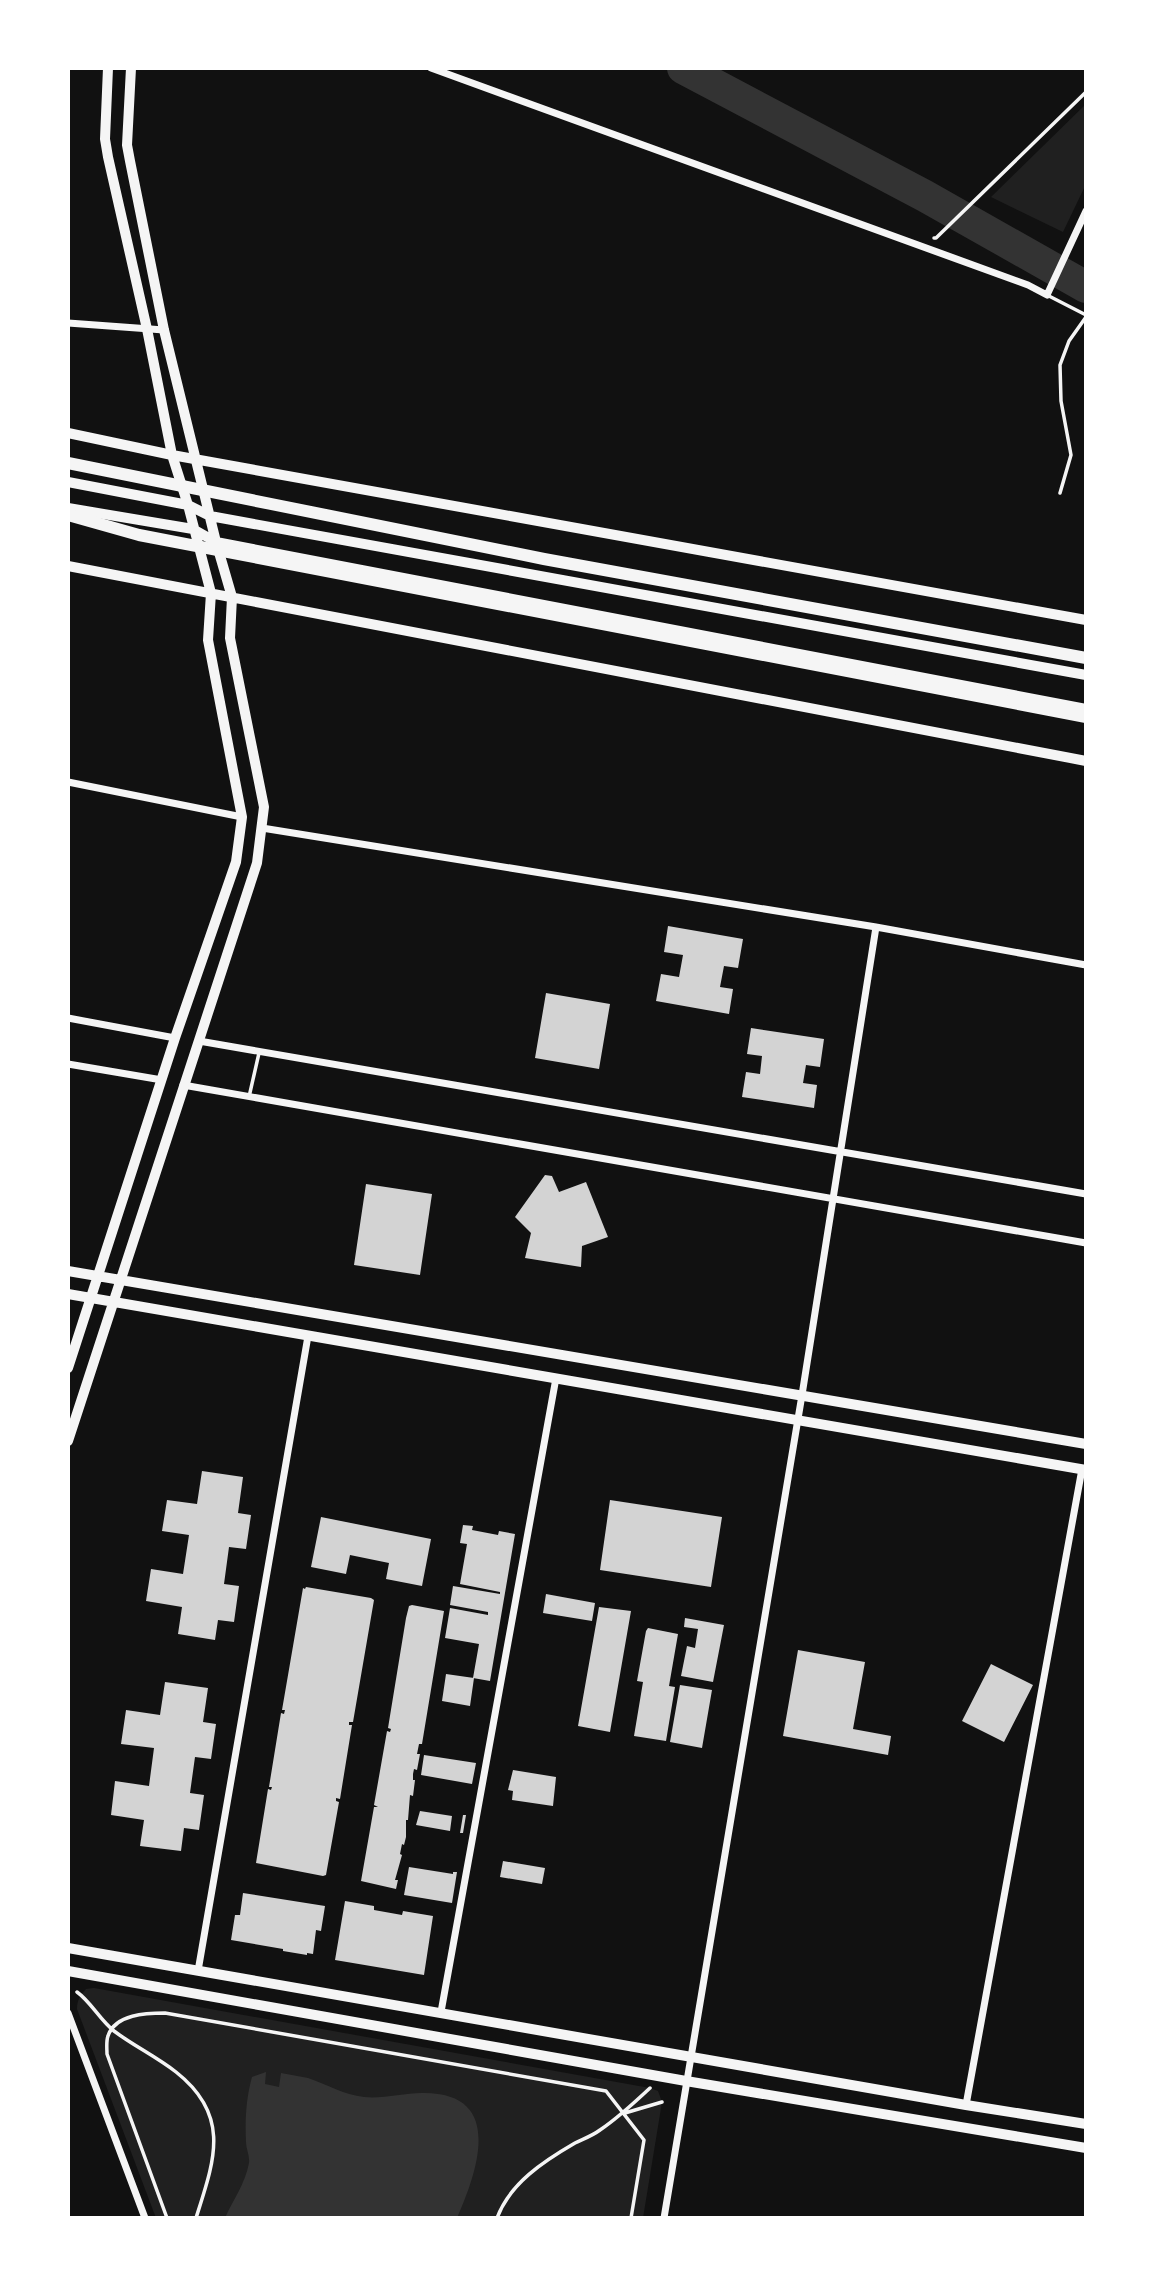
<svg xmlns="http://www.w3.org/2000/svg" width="1154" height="2286" viewBox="0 0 1154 2286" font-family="Mulish,sans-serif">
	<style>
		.green { fill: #202020 }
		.water { fill: #333 }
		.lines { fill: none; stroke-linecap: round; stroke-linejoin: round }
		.river { stroke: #333; stroke-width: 32 }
		.building { fill: #d3d3d3 }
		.path { stroke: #f5f5f5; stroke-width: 3.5 }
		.service { stroke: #f5f5f5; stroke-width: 3.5 }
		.minor { stroke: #f5f5f5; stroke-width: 7 }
		.tertiary { stroke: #f5f5f5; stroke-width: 10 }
		.trunk { stroke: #f5f5f5; stroke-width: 12 }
	</style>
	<rect width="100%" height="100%" fill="#111"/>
	<path class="green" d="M1086 104V184L1063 232 991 197Z
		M94 1988 650 2088 658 2091 662 2102 643 2218H156L77 2009C77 2000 80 1996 86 1989Z"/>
	<path class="water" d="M266 2072 265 2084 279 2087 281 2073C290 2075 299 2076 308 2078 326 2084 344 2095 364 2097 383 2099 403 2093 422 2093 505 2092 478 2170 457 2218H225C233 2200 245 2184 249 2163 250 2156 246 2149 246 2142 245 2119 246 2099 252 2077Z"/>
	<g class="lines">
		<path class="river" d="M683 68 925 196 1086 287"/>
	</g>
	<path class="building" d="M668 926 743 939 738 968 724 966 720 987 733 989 729 1014 656 1001 661 974 679 977 683 955 664 952Z
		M546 993 610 1004 599 1069 535 1058Z
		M751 1028 824 1039 820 1067 806 1065 803 1083 817 1085 814 1108 742 1097 746 1072 760 1074 762 1056 747 1054Z
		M545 1175 552 1176 559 1192 586 1182 608 1237 582 1246 581 1267 525 1258 531 1233 515 1217Z
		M366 1184 432 1194 420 1275 354 1265Z
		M202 1471 243 1477 238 1513 251 1515 246 1549 229 1547 224 1584 239 1586 234 1622 218 1620 215 1640 178 1634 182 1607 146 1601 151 1569 183 1574 189 1535 162 1531 167 1500 197 1504Z
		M610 1500 722 1517 711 1587 600 1570Z
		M321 1517 431 1539 422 1586 386 1579 389 1563 350 1555 346 1574 311 1567Z
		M463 1525 473 1526 472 1530 498 1535 499 1531 515 1534 490 1681 473 1678 479 1644 445 1638 450 1608 488 1615V1612L450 1605 453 1586 500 1594V1592L460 1584 467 1544 460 1543Z
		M306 1587 371 1598 374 1600 353 1722H349V1725H352L340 1799 336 1798V1801L339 1802 326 1875 323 1876 256 1863 268 1789 271 1790 272 1787H269L281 1713 284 1714 285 1710H282L303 1588 305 1589Z
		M546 1594 595 1603 592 1621 543 1613Z
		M412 1605 444 1611 422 1744H419L417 1754H420L417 1770 414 1769 413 1774V1780H415L413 1796 410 1795 408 1820H406V1837L404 1845 402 1844 400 1854 402 1855 395 1880H398L396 1889 361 1881 374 1807H378L374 1805 387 1731 390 1732 391 1729 388 1728 406 1618 409 1606Z
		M599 1607 631 1611 610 1732 578 1726Z
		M685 1618 724 1625 713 1682 681 1676 687 1646 695 1648 698 1629 684 1627Z
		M648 1628 678 1634 669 1686 675 1687 666 1741 634 1736 643 1682 637 1681 646 1631Z
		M798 1650 865 1662 853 1729 891 1736 888 1755 783 1736Z
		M991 1664 1033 1685 1004 1742 962 1721Z
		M446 1674 474 1678 470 1706 442 1701Z
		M165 1682 208 1688 203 1722 216 1724 211 1759 195 1757 190 1793 204 1795 199 1830 184 1828 181 1851 140 1846 144 1820 111 1815 115 1781 149 1786 154 1748 121 1744 126 1710 160 1715Z
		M680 1685 712 1690 702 1748 670 1742Z
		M424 1755 476 1763 472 1784 421 1775Z
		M513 1770 556 1777 553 1806 512 1800 513 1791 508 1790Z
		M420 1811 452 1816 450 1831 416 1825Z
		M463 1815H466L463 1833H460Z
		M503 1861 545 1868 542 1884 500 1877Z
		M409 1867 453 1874V1872H457L452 1903 404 1895Z
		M243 1893 325 1906 321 1931 316 1930 313 1954 307 1953V1955L283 1951V1949L231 1940 235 1915H240Z
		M345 1901 374 1906V1910L402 1915 403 1911 433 1916 424 1975 335 1960Z"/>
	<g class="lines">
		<path class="path" d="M934 238H936L1086 92
			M77 1992C91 2002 100 2020 114 2031 134 2046 157 2057 176 2072 232 2116 214 2161 196 2218
			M625 2113 662 2102
			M167 2218 107 2054C107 2049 106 2041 108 2036 115 2014 147 2013 165 2013L606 2091 644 2140 631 2218
			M497 2218C510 2183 544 2161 575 2143 583 2139 592 2136 600 2130 618 2118 634 2103 650 2088"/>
		<path class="service" d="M1047 295 1086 315
			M1060 493 1071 455 1061 401 1060 365 1069 341 1086 317
			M249 1097 259 1053"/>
		<path class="minor" d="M431 68 1028 285 1047 295 1086 211
			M68 323 164 330
			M68 782 242 817
			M262 828 876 927 1086 965
			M68 1018 175 1038
			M199 1041 1086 1194
			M68 1064 162 1080
			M183 1085 1086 1243
			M198 1971 308 1336
			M441 2012 556 1378
			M68 2013 145 2218
			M966 2105 1082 1469
			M664 2218 802 1395 876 927"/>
		<path class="tertiary" d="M68 433 172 455 1086 620
			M68 482 188 505 210 516 1086 675
			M68 508 193 529 216 542 1086 709
			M68 566 1086 761
			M68 1271 1086 1444
			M68 1294 1086 1470
			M68 1368 175 1038 236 862 242 817 208 640 211 593 188 505 172 455 147 329 108 157 105 139 108 68
			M68 1441 257 863 264 807 230 638 232 597 216 542 164 330 130 161 127 145 131 68
			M68 1948 966 2105 1086 2124
			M68 1971 686 2081 1086 2148"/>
		<path class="trunk" d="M68 463 544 559 1086 658
			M68 515 139 535 1086 717"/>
	</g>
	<rect width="1154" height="2286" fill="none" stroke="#ffffff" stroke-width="140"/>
</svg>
